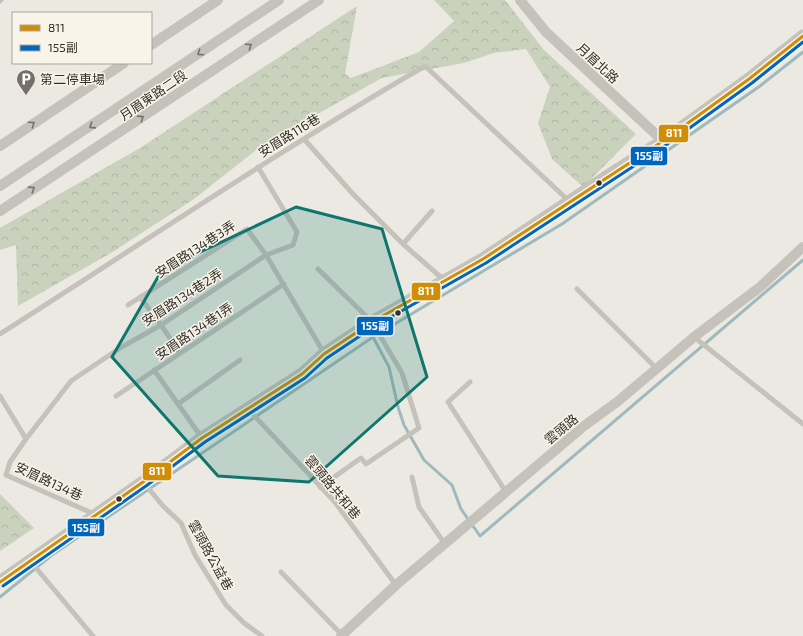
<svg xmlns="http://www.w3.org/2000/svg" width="803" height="636" viewBox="0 0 803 636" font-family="'Exo 2','Noto Sans TC',sans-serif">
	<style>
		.forest { fill: url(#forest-crowns) }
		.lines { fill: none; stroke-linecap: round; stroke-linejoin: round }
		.stream { stroke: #9fb9bc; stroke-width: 3 }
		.service { stroke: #c5c1bb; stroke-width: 5 }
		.minor { stroke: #c5c1bb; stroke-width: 10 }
		.tertiary { stroke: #c5c1bb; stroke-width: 13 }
		.bus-1-casing { stroke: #f8f4e9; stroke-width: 6 }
		.bus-2-casing { stroke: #f8f4e9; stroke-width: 6 }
		.bus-1 { stroke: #d08e08; stroke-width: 3 }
		.bus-2 { stroke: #0065bd; stroke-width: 3 }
		.oneway { stroke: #76716b }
		.marked { fill: #0f766e; fill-opacity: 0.2; stroke: #0f766e; stroke-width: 3; stroke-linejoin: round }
		.bus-dot { fill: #362f29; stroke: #f8f4e9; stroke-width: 1.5 }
		.labels { text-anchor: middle; stroke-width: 3; stroke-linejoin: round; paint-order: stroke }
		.street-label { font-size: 13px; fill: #362f29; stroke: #f8f4e9 }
		.poi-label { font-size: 13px; fill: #362f29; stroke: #f8f4e9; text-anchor: start }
		.line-badge { stroke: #f8f4e9; stroke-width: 1.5 }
		.badge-label { font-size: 11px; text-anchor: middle; font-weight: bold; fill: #fff }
	</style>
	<defs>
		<pattern id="forest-crowns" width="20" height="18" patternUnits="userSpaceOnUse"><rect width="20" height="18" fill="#cad2bd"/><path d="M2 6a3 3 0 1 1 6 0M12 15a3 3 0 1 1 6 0" fill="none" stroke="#aeb5a2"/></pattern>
	</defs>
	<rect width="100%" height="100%" fill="#ece9e2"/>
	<path class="forest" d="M434 0H505L544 50 636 134 583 187 552 159 538 123 550 87 526 49 494 53 464 63 382 78 264 144 194 199 111 253 18 306 16 245 0 250V228L140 148 357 6 345 74 351 78 419 52 454 21Z
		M0 494 34 528 0 551Z"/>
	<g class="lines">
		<path class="stream" d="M373 337 389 367 398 407 404 425 424 460 452 485 461 509 480 536 803 260
			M0 597 52 555 373 337 562 224 760 86 803 52"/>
		<path class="service" d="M0 1 1 0
			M304 139 353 194 403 244 444 280
			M403 244 432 211
			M318 269 372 322 402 373 419 428 366 464 361 458 320 487
			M577 289 656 368
			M140 297 161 325 180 353
			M128 305 247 229 266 255 324 353
			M0 334C141 244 280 150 425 66L570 202
			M694 337 803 424
			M154 370 202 438
			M470 382 448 402 506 492
			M0 396 26 439
			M116 396 284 284
			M178 404 240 360
			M248 409 334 501 396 585
			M412 477 419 507 445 544
			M144 483 163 506 181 523 195 555 226 605 244 623 262 636
			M94 514 6 475 10 462 26 439 71 381 120 348 161 325 266 255 293 245 297 232 258 167
			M31 562 93 636
			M281 572 342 635"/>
		<path class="minor" d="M520 0 546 32 663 141
			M151 45 218 0
			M0 146 124 63
			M0 186 279 0
			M0 211 319 0
			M341 636 396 585 584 426 617 402 694 337 760 287 803 247"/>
		<path class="tertiary" d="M0 582 143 482 202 438 302 374 324 354 372 322 483 259 617 170 663 141 749 79 803 36"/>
		<g class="bus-1-casing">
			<path id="bus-1" d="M0 582 143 482 202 438 302 374 324 354 372 322 483 259 663 141 749 79 803 36"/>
		</g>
		<g class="bus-2-casing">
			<path id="bus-2" d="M3 586 146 486 205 442 305 378 327 358 375 326 486 263 666 145 752 83 803 42"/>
		</g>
		<use href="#bus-1" class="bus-1"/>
		<use href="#bus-2" class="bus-2"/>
	</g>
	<defs><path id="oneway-chevron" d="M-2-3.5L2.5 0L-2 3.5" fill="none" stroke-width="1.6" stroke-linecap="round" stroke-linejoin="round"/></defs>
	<g class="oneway">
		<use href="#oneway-chevron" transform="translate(249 46) rotate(-34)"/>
		<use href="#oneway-chevron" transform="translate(200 53) rotate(146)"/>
		<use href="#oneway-chevron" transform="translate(141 118) rotate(-34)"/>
		<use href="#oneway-chevron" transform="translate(32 124) rotate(-34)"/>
		<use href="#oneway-chevron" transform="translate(92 126) rotate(147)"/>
		<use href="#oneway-chevron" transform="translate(32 189) rotate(-33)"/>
	</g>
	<path class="marked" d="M296 207 382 229 427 377 309 482 218 476 112 357 162 270Z"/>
	<defs>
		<g id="parking-pin" transform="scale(1)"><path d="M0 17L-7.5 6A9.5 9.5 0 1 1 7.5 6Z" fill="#76706a" stroke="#f8f4e9"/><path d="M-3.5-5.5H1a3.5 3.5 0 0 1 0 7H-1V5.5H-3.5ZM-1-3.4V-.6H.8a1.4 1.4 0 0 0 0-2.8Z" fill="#fff"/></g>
	</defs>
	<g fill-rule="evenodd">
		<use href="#parking-pin" x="26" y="79"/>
	</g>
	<g class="bus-dot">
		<circle cx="599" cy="183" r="3.5"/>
		<circle cx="398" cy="313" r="3.5"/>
		<circle cx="119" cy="499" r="3.5"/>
	</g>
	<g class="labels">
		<g class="street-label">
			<text transform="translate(598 63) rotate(43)" y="5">月眉北路</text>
			<text transform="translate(153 95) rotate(-34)" y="5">月眉東路二段</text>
			<text transform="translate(289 135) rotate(-32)" y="5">安眉路116巷</text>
			<text transform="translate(195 249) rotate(-33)" y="5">安眉路134巷3弄</text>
			<text transform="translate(182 297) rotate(-33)" y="5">安眉路134巷2弄</text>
			<text transform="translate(194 331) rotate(-34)" y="5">安眉路134巷1弄</text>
			<text transform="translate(561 429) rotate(-40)" y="5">雲頭路</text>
			<text transform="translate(49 481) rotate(25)" y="5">安眉路134巷</text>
			<text transform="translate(333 487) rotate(50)" y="5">雲頭路共和巷</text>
			<text transform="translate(211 555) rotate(61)" y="5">雲頭路公益巷</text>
		</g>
		<g class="poi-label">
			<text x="40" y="84">第二停車場</text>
		</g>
	</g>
	<g class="line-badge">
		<rect x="658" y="124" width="31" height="19" rx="4" fill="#d08e08"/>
		<rect x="630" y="146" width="38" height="20" rx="4" fill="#0065bd"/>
		<rect x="411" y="282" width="30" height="19" rx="4" fill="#d08e08"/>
		<rect x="356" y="316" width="38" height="20" rx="4" fill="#0065bd"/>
		<rect x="142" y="462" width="30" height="19" rx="4" fill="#d08e08"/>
		<rect x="67" y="518" width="38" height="19" rx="4" fill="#0065bd"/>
	</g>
	<g class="badge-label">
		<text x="674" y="137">811</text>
		<text x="649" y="160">155副</text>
		<text x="426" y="295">811</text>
		<text x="375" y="330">155副</text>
		<text x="157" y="475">811</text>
		<text x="86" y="532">155副</text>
	</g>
	<rect x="12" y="12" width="140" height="52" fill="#f8f4e9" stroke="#aaa59c"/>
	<rect x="20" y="25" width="20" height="6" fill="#d08e08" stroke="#aaa59c"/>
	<text x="48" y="32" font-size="12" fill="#362f29">811</text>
	<rect x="20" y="45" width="20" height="6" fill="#0065bd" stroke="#aaa59c"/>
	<text x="48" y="52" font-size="12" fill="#362f29">155副</text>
</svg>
